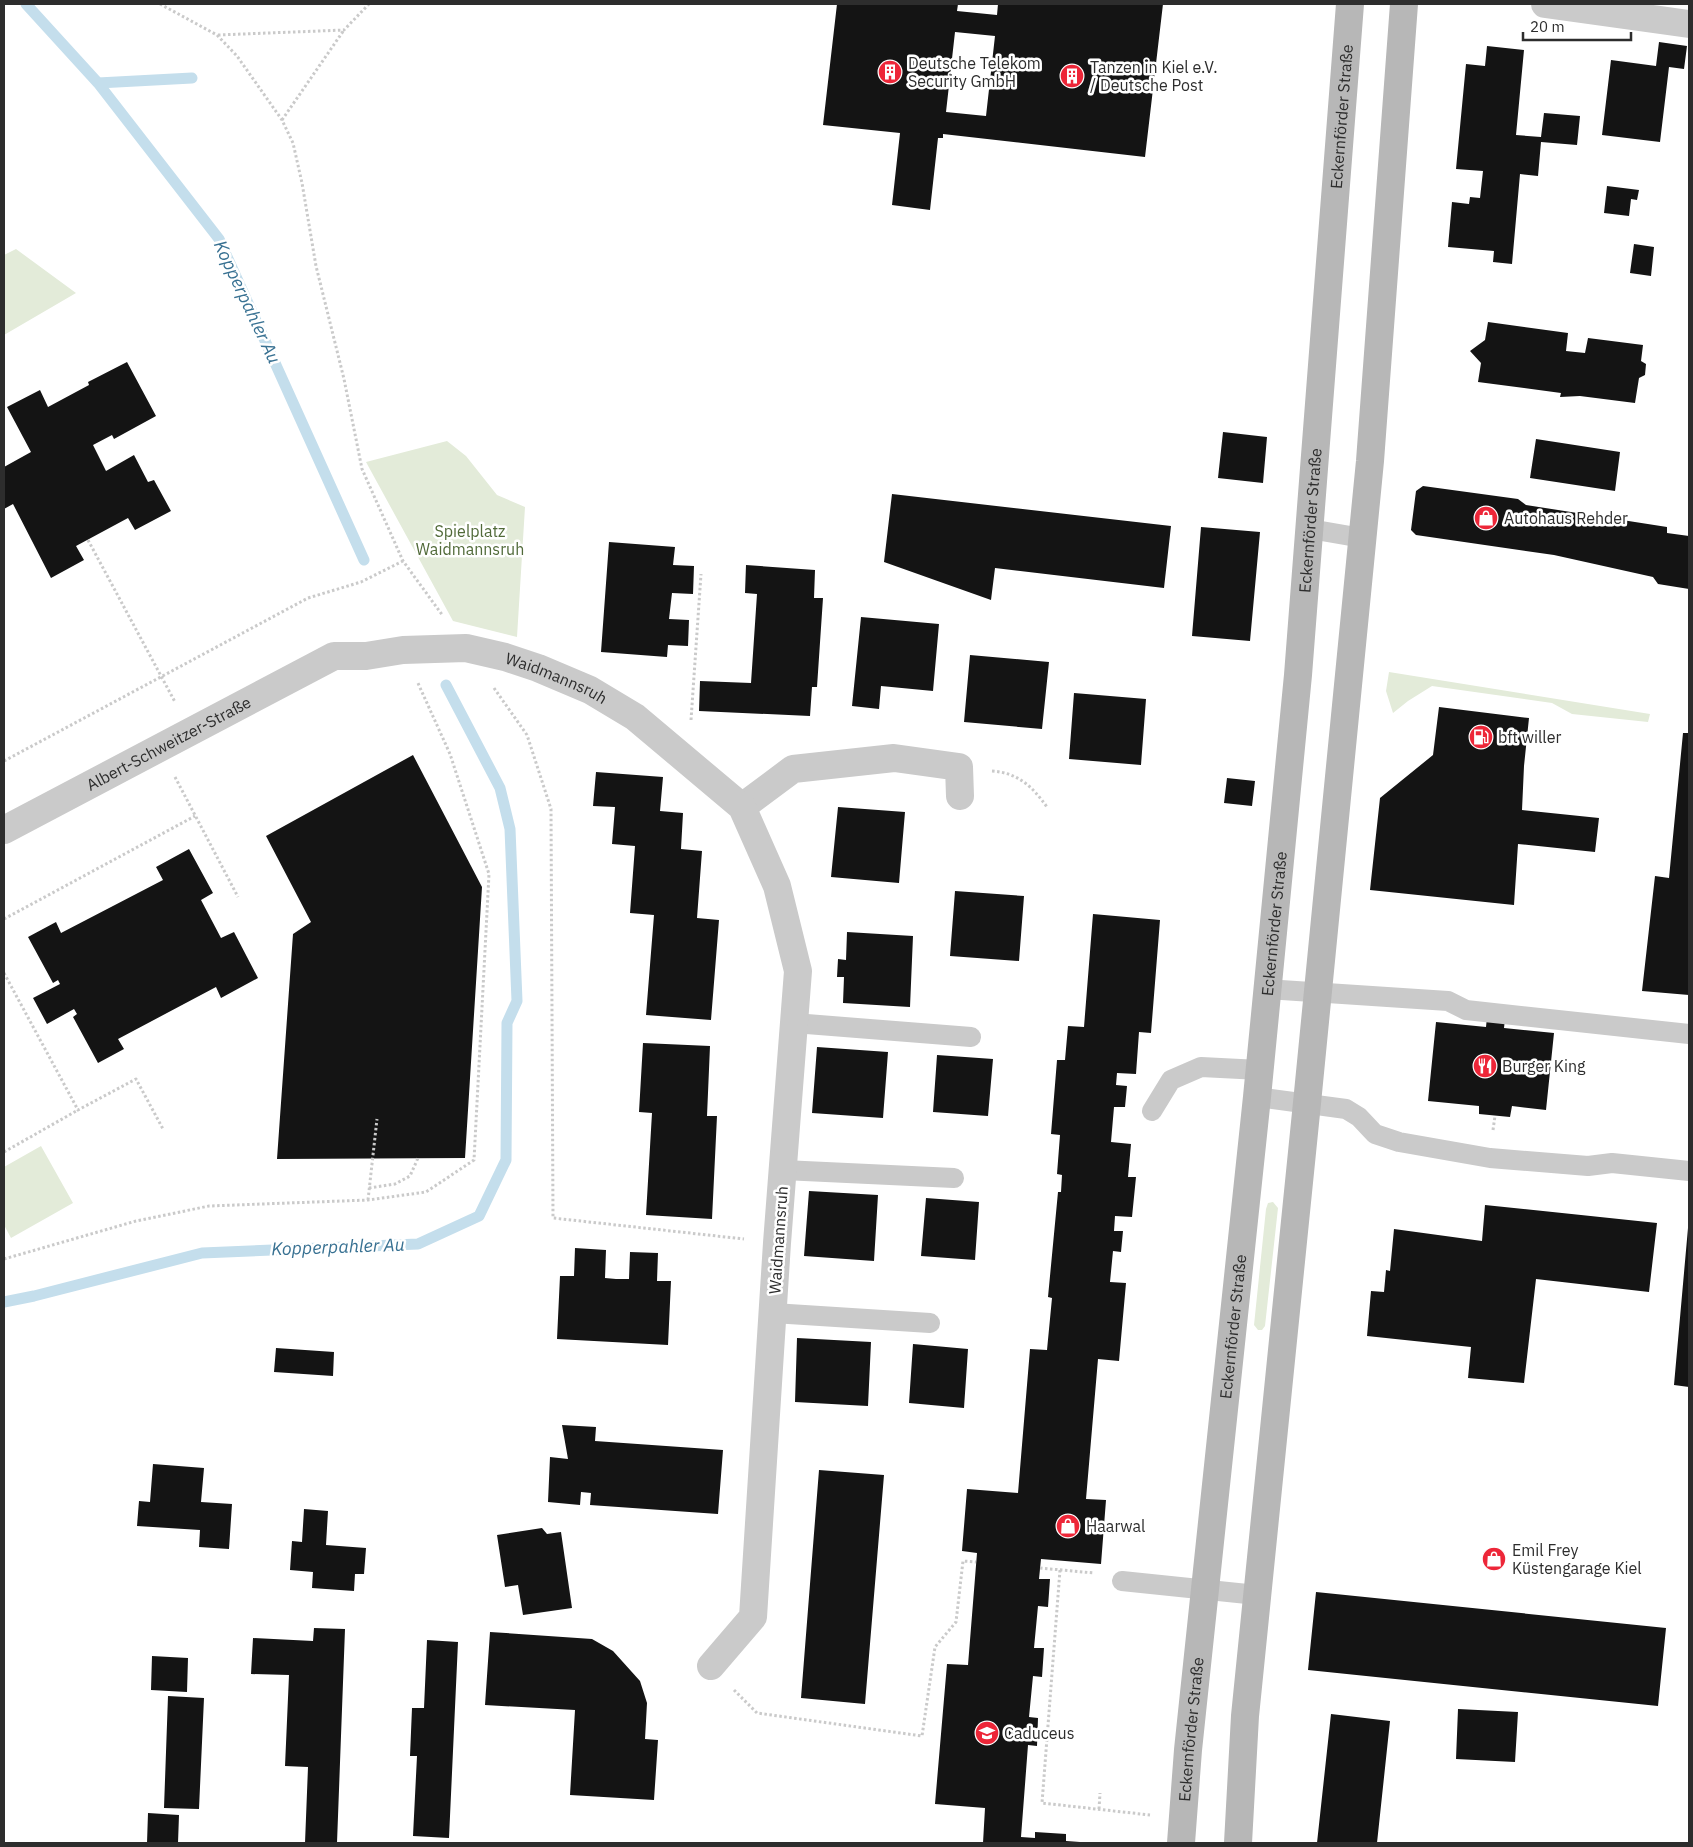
<svg xmlns="http://www.w3.org/2000/svg" width="1693" height="1847" viewBox="0 0 1693 1847" font-family="'IBM Plex Sans',sans-serif">
	<style>
		.green { fill: #e3ebd9 }
		.lines { fill: none; stroke-linecap: round; stroke-linejoin: round }
		.stream { stroke: #c4deec; stroke-width: 11 }
		.building { fill: #141414; fill-rule: evenodd }
		.path { stroke: #cacaca; stroke-width: 3; stroke-dasharray: 2.5 2.5; stroke-linecap: butt }
		.service { stroke: #cacaca; stroke-width: 20 }
		.minor { stroke: #cacaca; stroke-width: 28 }
		.secondary { stroke: #b7b7b7; stroke-width: 28 }
		.labels { text-anchor: middle; stroke-width: 5; stroke-linejoin: round; paint-order: stroke }
		.poi-label { font-size: 16px; fill: #2d2d2d; stroke: #fff; text-anchor: start }
		.street-label { font-size: 16px; fill: #2d2d2d; stroke: #fff }
		.park-label { font-size: 16px; fill: #516a39; stroke: #fff }
		.water-label { font-size: 18px; font-style: italic; fill: #387192; stroke: #fff }
	</style>
	<rect width="100%" height="100%" fill="#fff"/>
	<path class="green" d="M16 249 76 293 4 335V255Z
		M447 441 466 456 497 495 525 507 517 637 453 621 366 462Z
		M1389 672 1650 714 1648 722 1572 714 1552 703 1432 686 1408 701 1393 713 1386 691Z
		M41 1146 73 1203 11 1238 4 1225V1167Z
		M1273 1202 1278 1208 1265 1326 1262 1330H1258L1254 1325 1266 1209 1268 1203Z"/>
	<g class="lines">
		<path class="stream" d="M26 4 98 83 219 239 364 560
			M98 83 192 78
			M4 1302 34 1296 202 1253 418 1244 479 1216 506 1160 507 1023 517 1001 510 829 500 788 446 685"/>
	</g>
	<path class="building" d="M837 4H958L957 11 997 15 998 4H1163L1145 157 943 134V138H938L930 210 892 205 900 133 823 125ZM955 32 995 36 986 116 946 112Z
		M1659 42 1687 46 1684 69 1669 67 1660 142 1602 135 1611 60 1656 66Z
		M1487 46 1524 50 1516 135 1541 137 1544 113 1580 116 1577 145 1541 142 1538 176 1520 174 1512 264 1493 262 1494 251 1448 247 1452 202 1469 204 1470 197 1480 198 1483 171 1456 169 1466 64 1485 66Z
		M1607 186 1639 190 1637 200 1631 199 1629 216 1604 213Z
		M1634 244 1654 247 1651 276 1630 273Z
		M1488 322 1568 333 1566 351 1585 353 1588 338 1643 345 1641 361 1646 364 1645 375 1639 378 1635 403 1580 396 1560 397 1561 393 1478 382 1481 363 1470 351 1485 340Z
		M127 362 156 416 114 439 112 435 93 445 106 471 134 455 148 482 154 480 171 511 135 530 128 518 76 546 84 560 51 578 13 504 4 509V467L31 452 7 407 40 390 48 407 89 385 88 382Z
		M1223 432 1267 437 1263 483 1218 478Z
		M1536 439 1620 452 1615 491 1530 478Z
		M1423 486 1518 499 1526 505 1667 527V533L1689 536V589L1658 584 1653 577 1554 555 1416 535 1411 530 1416 491Z
		M892 494 1171 526 1164 588 995 568 991 600 884 562Z
		M1201 527 1260 532 1250 641 1192 636Z
		M609 542 675 547 673 565 694 566 693 594 672 593 669 619 689 620 688 646 668 645 667 657 601 652Z
		M746 565 815 570 814 598H823L817 687H812L810 716 699 711 700 681 751 683 757 594 745 593Z
		M861 617 939 624 933 691 881 686 879 709 852 706Z
		M970 655 1049 662 1042 729 964 722Z
		M1074 693 1146 699 1141 765 1069 759Z
		M1439 707 1529 718 1524 766 1522 810 1599 818 1595 852 1518 844 1514 905 1370 890 1380 798 1433 755Z
		M1683 733H1689V995L1642 991 1655 876 1669 878Z
		M413 755 482 887 465 1158 277 1159 293 934 311 922 266 836Z
		M596 772 663 777 660 811 683 813 681 849 702 851 697 918 719 920 711 1020 646 1015 654 915 630 913 635 846 612 844 615 807 593 806Z
		M1227 778 1255 781 1252 806 1224 803Z
		M838 807 905 812 899 883 831 877Z
		M189 849 213 893 201 900 221 938 234 932 258 978 221 998 216 987 118 1039 124 1049 98 1063 73 1017 77 1014 74 1009 47 1024 33 998 60 984 58 980 53 983 28 937 56 922 61 933 163 880 156 867Z
		M955 891 1024 896 1019 961 950 956Z
		M1093 914 1160 920 1151 1033 1139 1032 1136 1074 1117 1073 1116 1085 1127 1086 1125 1107H1114L1111 1142 1131 1144 1128 1177H1136L1132 1217 1115 1216 1114 1231H1123L1121 1252 1113 1251 1110 1282 1126 1283 1119 1361 1098 1359 1086 1499 1106 1500 1101 1564 1041 1559 1039 1579H1050L1048 1607 1038 1606 1034 1648H1044L1042 1677 1033 1676 1029 1717 1038 1718 1037 1746 1028 1745 1021 1837 1035 1838V1832L1066 1834V1841L1080 1842V1843H983L985 1808 935 1804 947 1664 968 1665 977 1553 962 1551 967 1489 1018 1493 1030 1349 1047 1350 1052 1298 1048 1297 1058 1192H1061L1062 1175 1057 1174 1060 1135 1051 1134 1057 1060H1065L1068 1026 1084 1027Z
		M847 932 913 936 910 1007 843 1003 844 977H837L838 959 846 960Z
		M1487 1017 1505 1019 1504 1028 1554 1033 1546 1110 1512 1106 1510 1117 1479 1114V1106L1428 1101 1436 1022 1486 1027Z
		M643 1043 710 1046 707 1116H717L712 1219 646 1215 652 1113 639 1112Z
		M817 1047 888 1052 883 1118 812 1113Z
		M937 1055 993 1059 988 1116 933 1112Z
		M809 1191 878 1195 874 1261 804 1256Z
		M926 1198 979 1202 975 1260 921 1256Z
		M1485 1205 1657 1223 1649 1292 1536 1279 1524 1383 1468 1378 1471 1347 1367 1336 1371 1291 1384 1292 1386 1270 1390 1271 1394 1229 1482 1241Z
		M1688 1228H1689V1387L1674 1385Z
		M575 1248 606 1250 605 1278 616 1279H629L630 1252 658 1253 657 1281H671L668 1345 557 1339 560 1276H574Z
		M797 1338 871 1342 868 1406 795 1402Z
		M913 1344 968 1349 964 1408 909 1403Z
		M276 1348 334 1352 333 1376 274 1372Z
		M562 1425 596 1427 595 1441 723 1450 718 1514 590 1505 591 1493 581 1492 580 1505 548 1502 550 1457 568 1459Z
		M153 1464 204 1468 201 1502 232 1504 229 1549 199 1547 200 1530 137 1526 139 1501 150 1502Z
		M819 1470 884 1475 865 1704 801 1698Z
		M304 1509 328 1511 326 1545 366 1548 364 1574H355L354 1591 312 1588 313 1572 290 1570 292 1541 302 1542Z
		M542 1528 547 1534 561 1532 572 1608 523 1615 518 1585 505 1587 497 1535Z
		M1316 1592 1666 1628 1658 1706 1308 1670Z
		M314 1628 345 1629 337 1843H305L308 1767 285 1766 289 1675 251 1674 253 1638 313 1641Z
		M490 1632 592 1639 613 1651 640 1681 647 1703 645 1739 658 1740 654 1800 570 1795 575 1710 485 1705Z
		M427 1640 458 1642 449 1838 413 1836 417 1756H410L412 1708H424Z
		M152 1656 188 1658 187 1692 151 1690Z
		M168 1696 204 1698 199 1809 164 1808Z
		M1458 1709 1518 1712 1515 1762 1456 1759Z
		M1331 1714 1390 1721 1377 1843H1317Z
		M148 1813 179 1815 178 1843H147Z"/>
	<g class="lines">
		<path class="path" d="M160 4 217 35 237 56 282 120 293 143 302 183 316 266 344 379 362 469 403 561 443 616
			M218 35 344 30 369 4
			M282 120 344 30
			M88 540 175 702
			M494 688 527 735 551 809 553 1218 744 1239
			M691 720 701 574
			M4 761 308 598 361 582 403 561
			M992 771C1018 773 1032 786 1047 807
			M175 777 238 897
			M4 919 195 816
			M4 973 78 1110 136 1079 163 1129
			M1493 1130 1495 1116
			M4 1152 78 1110
			M369 1188 395 1184 410 1176 418 1158
			M368 1200 377 1119
			M4 1259 136 1221 209 1206 368 1200 426 1192 474 1160 489 874 450 754 417 681
			M1040 1568 1094 1573
			M1060 1570 1042 1803 1150 1815
			M734 1690 757 1713 922 1736 935 1647 956 1622 963 1561 976 1562
			M1099 1809 1100 1793"/>
		<path class="service" d="M1310 529 1362 538
			M1267 989 1448 1001 1466 1010 1689 1034
			M794 1023 971 1037
			M1257 1097 1346 1109 1359 1117 1375 1134 1399 1142 1490 1158 1588 1166 1612 1163 1689 1171
			M1152 1111 1171 1080 1201 1067 1260 1070
			M783 1170 954 1178
			M773 1313 930 1323
			M1122 1581 1257 1595"/>
		<g class="minor">
			<path d="M1545 4 1689 24"/>
			<path d="M742 807 793 769 894 758 959 767 960 796"/>
			<path id="s1" d="M4 830 334 656H366L403 650 466 648 505 657 538 668 590 690 635 717 742 807 777 886 798 971 777 1243 753 1617 711 1666"/>
		</g>
		<g class="secondary">
			<path id="s2" d="M1181 1843 1188 1750 1257 1097 1298 675 1350 4"/>
			<path d="M1238 1843 1245 1716 1307 1103 1370 461 1404 4"/>
		</g>
	</g>
	<defs>
		<g id="building-disc" transform="scale(1.25)"><circle r="9.5" fill="#ed2638" stroke="#fff"/><path d="M-4-6H4V6H1V3H-1V6H-4ZM-2.5-4.3h1.7v1.8h-1.7ZM.8-4.3h1.7v1.8H.8ZM-2.5-1h1.7V.8h-1.7ZM.8-1h1.7V.8H.8Z" fill="#fff"/></g>
		<g id="shop-disc" transform="scale(1.25)"><circle r="9.5" fill="#ed2638" stroke="#fff"/><path d="M-5-2.5h2.3a2.7 3.5 0 0 1 5.4 0H5L5.5 6h-11ZM-1.5-2.5h3a1.5 2.3 0 0 0-3 0Z" fill="#fff"/></g>
		<g id="fuel-disc" transform="scale(1.25)"><circle r="9.5" fill="#ed2638" stroke="#fff"/><path d="M-5.5-6h7V0h2V4h1.3V-2.5L3-4.5l.8-.8L6-3V5H2.5V1h-1V6h-7ZM-4.2-4.7v3.2H.2V-4.7Z" fill="#fff"/></g>
		<g id="restaurant-disc" transform="scale(1.25)"><circle r="9.5" fill="#ed2638" stroke="#fff"/><path d="M-5-6h1v4h1v-4h1v4h1v-4h1v5L-1.5 .5V6h-2V.5L-5-1ZM5-6V6H3V1.5H1.5Q1.5-4 5-6Z" fill="#fff"/></g>
		<g id="university-disc" transform="scale(1.25)"><circle r="9.5" fill="#ed2638" stroke="#fff"/><path d="M0-5L7-2L0 1L-7-2ZM-4 1L0 2.5L4 1V4Q0 6-4 4Z" fill="#fff"/></g>
	</defs>
	<g fill-rule="evenodd">
		<use href="#building-disc" x="890" y="72"/>
		<use href="#building-disc" x="1072" y="76"/>
		<use href="#shop-disc" x="1486" y="518"/>
		<use href="#fuel-disc" x="1481" y="737"/>
		<use href="#restaurant-disc" x="1485" y="1066"/>
		<use href="#shop-disc" x="1068" y="1526"/>
		<use href="#shop-disc" x="1494" y="1559"/>
		<use href="#university-disc" x="987" y="1733"/>
	</g>
	<g class="labels">
		<g class="poi-label">
			<text x="908" y="69">Deutsche Telekom<tspan x="908" dy="18">Security GmbH</tspan></text>
			<text x="1090" y="73">Tanzen in Kiel e.V.<tspan x="1090" dy="18">/ Deutsche Post</tspan></text>
			<text x="1504" y="524">Autohaus Rehder</text>
			<text x="1498" y="743">bft willer</text>
			<text x="1502" y="1072">Burger King</text>
			<text x="1086" y="1532">Haarwal</text>
			<text x="1512" y="1556">Emil Frey<tspan x="1512" dy="18">Küstengarage Kiel</tspan></text>
			<text x="1004" y="1739">Caduceus</text>
		</g>
		<g class="street-label">
			<text dy="6" stroke="none"><textPath href="#s2" startOffset="1734">Eckernförder Straße</textPath></text>
			<text dy="6" stroke="none"><textPath href="#s2" startOffset="1329">Eckernförder Straße</textPath></text>
			<text dy="6" stroke="none"><textPath href="#s1" startOffset="601">Waidmannsruh</textPath></text>
			<text dy="6" stroke="none"><textPath href="#s1" startOffset="186">Albert-Schweitzer-Straße</textPath></text>
			<text dy="6" stroke="none"><textPath href="#s2" startOffset="924">Eckernförder Straße</textPath></text>
			<text transform="translate(778 1240) rotate(-86)" y="6">Waidmannsruh</text>
			<text dy="6" stroke="none"><textPath href="#s2" startOffset="519">Eckernförder Straße</textPath></text>
			<text dy="6" stroke="none"><textPath href="#s2" startOffset="114">Eckernförder Straße</textPath></text>
		</g>
		<g class="park-label">
			<text x="470" y="537">Spielplatz<tspan x="470" dy="18">Waidmannsruh</tspan></text>
		</g>
		<g class="water-label">
			<text transform="translate(247 302) rotate(65)" y="6">Kopperpahler Au</text>
			<text transform="translate(338 1247) rotate(-2)" y="6">Kopperpahler Au</text>
		</g>
	</g>
	<rect width="1693" height="1847" fill="none" stroke="#2d2d2d" stroke-width="10"/>
	<path d="M1523 32v8h108v-8" fill="none" stroke="#2d2d2d" stroke-width="2.5"/>
	<text x="1530" y="32" font-size="15" fill="#2d2d2d" stroke="#ffffff" stroke-width="4" paint-order="stroke">20 m</text>
</svg>
